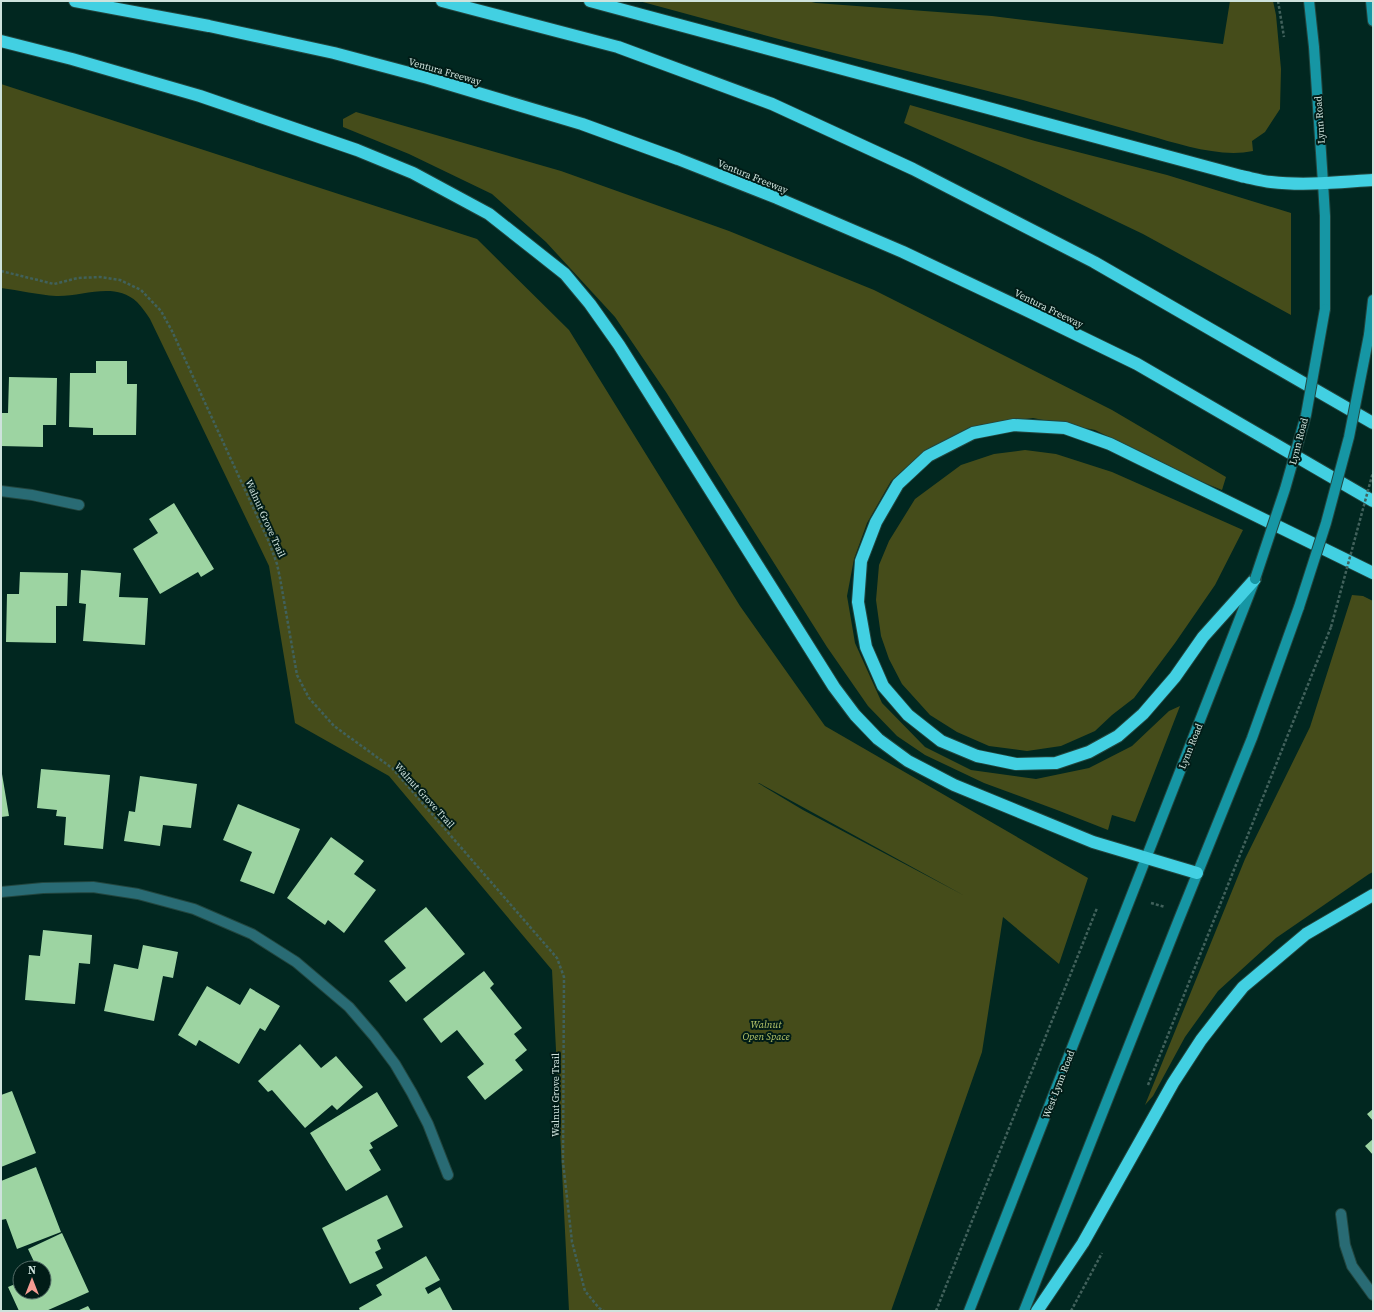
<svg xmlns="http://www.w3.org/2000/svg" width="1374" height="1312" viewBox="0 0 1374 1312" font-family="'Source Serif 4',serif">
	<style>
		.green { fill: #454c1a; fill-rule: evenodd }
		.building { fill: #9dd4a2 }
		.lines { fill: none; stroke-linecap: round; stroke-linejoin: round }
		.minor-casing { stroke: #22453e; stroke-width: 12 }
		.secondary-casing { stroke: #22453e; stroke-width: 12 }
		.motorway-casing { stroke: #22453e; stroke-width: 14 }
		.path { stroke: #41615b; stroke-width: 2.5; stroke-dasharray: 3 2; stroke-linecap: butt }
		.minor { stroke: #296b74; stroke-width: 10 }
		.secondary { stroke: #1696a4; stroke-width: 10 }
		.motorway { stroke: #42d0e2; stroke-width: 12 }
		.secondary-bridge-casing { stroke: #22453e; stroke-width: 12; stroke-linecap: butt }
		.path-bridge { stroke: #41615b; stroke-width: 2.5; stroke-dasharray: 3 2; stroke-linecap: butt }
		.secondary-bridge { stroke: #1696a4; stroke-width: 10 }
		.labels { text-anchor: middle; stroke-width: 4; stroke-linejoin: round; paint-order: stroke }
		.street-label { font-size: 10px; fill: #cee2dc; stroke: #011c17 }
		.park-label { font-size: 10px; font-style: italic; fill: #b9c86b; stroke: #011c17 }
	</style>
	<rect width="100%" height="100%" fill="#012720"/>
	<path class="green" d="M639 1H807L816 3 992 16 1223 44 1230 1H1273L1276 15 1281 69 1280 109 1265 132 1252 141 1253 151C1220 158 1179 144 1147 135 1108 124 1069 113 1030 102 960 83 889 67 818 49 758 34 699 17 639 1Z
		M1 84 477 239 569 330 740 606 825 726 1088 878 1059 964 1003 917 982 1052 891 1311H569L552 970 389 776 295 723 269 566 150 319C146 313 142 307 137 302 114 281 83 297 56 296 38 295 19 290 1 288ZM758 783H759L965 896 803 810Z
		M910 105 1035 141 1167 175 1291 213V315L1143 234 1005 168 904 123Z
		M356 112 561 171 729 231 874 290 1112 410 1226 477 1222 490 1185 475 1095 430 1033 418 979 425 921 454 891 481 867 523 854 559 847 596 855 643 882 703 925 747 971 770 1036 779 1089 768 1132 746 1169 711 1180 706 1135 822 1112 815 1108 830 1057 810 984 783 925 755 897 736 868 706 827 647 666 392 615 317 546 242 492 194 409 154 343 127V119Z
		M1025 450 1056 454 1112 472 1243 530 1215 585 1175 643 1134 698 1112 715 1095 731 1061 746 1027 751 989 746 957 732 930 715 902 684 889 659 881 636 876 600 879 565 889 541 915 499 961 465 994 454Z
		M1352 595 1363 596 1373 601V872L1369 874 1276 938 1218 991 1185 1037 1153 1096 1145 1105 1245 859 1310 727Z"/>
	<path class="building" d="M96 361H127V384H137L136 435H93V428L69 427 70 373H96Z
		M9 377 57 378 56 425H43V447L1 446V413H8Z
		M174 503 214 569 201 577 198 572 160 594 133 549 158 533 149 519Z
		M81 570 121 573 119 597 148 598 145 645 83 641 86 604 79 603Z
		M20 572 68 573 67 606H56V643L6 642 7 594H19Z
		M41 769 110 775 103 849 64 845 66 817 56 816 57 810 37 808Z
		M1 774H2L9 816 1 817Z
		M140 776 197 784 191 828 163 825 160 846 124 841 129 811 135 812Z
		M238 804 300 829 274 894 240 881 252 852 223 840Z
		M331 837 364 861 354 874 376 890 344 933 328 920 325 925 287 898Z
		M426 907 465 954 406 1002 389 981 406 968 384 941Z
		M43 930 92 935 90 964 79 963 75 1004 25 1000 29 955 40 956Z
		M143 945 178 952 173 978 163 976 154 1021 104 1011 114 964 138 969Z
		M484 971 494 984 490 988 522 1028 514 1034 527 1050 515 1060 523 1070 485 1100 467 1077 484 1064 457 1030 441 1043 423 1019Z
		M207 986 240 1005 250 988 280 1006 265 1031 260 1028 239 1064 199 1040 196 1046 178 1035Z
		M300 1044 321 1068 336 1056 363 1087 337 1110 332 1105 305 1128 272 1090 268 1092 258 1081Z
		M12 1091 36 1153 1 1167V1095Z
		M377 1092 398 1126 370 1143 373 1148 369 1150 381 1170 346 1191 310 1133Z
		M1373 1109V1121L1367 1114Z
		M1373 1139V1155L1365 1146Z
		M36 1167 61 1232 17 1249 6 1219 1 1220V1181Z
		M387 1195 403 1227 377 1240 381 1249 375 1252 383 1268 350 1284 322 1228Z
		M62 1233 89 1292 46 1311H19L8 1287 20 1282V1292H44V1268H37L28 1249Z
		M426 1256 440 1280 425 1288 428 1294 440 1287 453 1311H360L359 1308 382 1295 376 1285Z
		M88 1306 91 1311H77Z"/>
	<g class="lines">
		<g class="minor-casing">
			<path id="minor" d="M1 491 32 495 79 505
				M1 892 43 888 93 887 138 894 194 909 252 934 296 962 349 1007 374 1036 395 1064 412 1093 428 1124 448 1175
				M1341 1214 1345 1245 1352 1266 1373 1295"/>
		</g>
		<g class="secondary-casing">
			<path id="secondary" d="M1309 1 1314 47 1323 183 1325 216V309
				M1371 1 1373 21
				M1369 335 1373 300
				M969 1311 1254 582
				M1024 1311 1179 919 1252 738 1299 607"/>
		</g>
		<g class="motorway-casing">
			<path id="motorway" d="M75 1 209 26 334 53 428 78 582 124 678 159 777 198 903 252 1030 312 1137 364 1373 501
				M442 1 618 47 772 104 913 169 1094 262 1373 423
				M590 1 1241 176C1251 178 1261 181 1271 182 1305 186 1340 182 1373 180
				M1 41 72 59 200 96 357 150 413 173 489 214 565 274 590 304 619 345 834 687 855 715 878 739 908 761 954 785 1093 842 1197 873
				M1255 579 1203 637 1175 677 1143 714 1118 736 1089 752 1056 763 1016 764 977 756 941 741 908 715 883 686 866 647 858 602 861 561 876 522 898 484 928 456 973 433 1014 425 1065 428 1110 444 1373 573
				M1037 1311 1083 1243 1173 1083 1201 1040 1222 1013 1243 987 1306 934 1373 895"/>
		</g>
		<path class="path" d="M1278 1 1284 37
			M1 271 54 284 78 278 100 277 120 280 141 290 161 311 172 331 269 542 277 564 280 578 297 675 309 698 334 726 392 768 557 958 564 977 563 1162 572 1242 585 1291 599 1308 604 1311
			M1151 903 1165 907
			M1148 1085 1331 627
			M936 1311 1097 908
			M1071 1311 1102 1253"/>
		<use href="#minor" class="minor"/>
		<use href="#secondary" class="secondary"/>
		<use href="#motorway" class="motorway"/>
		<g class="secondary-bridge-casing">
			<path id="secondary-bridge" d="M1255 579 1285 489 1306 415 1325 309
				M1299 607 1326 523 1349 437 1369 335"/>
		</g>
		<path class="path-bridge" d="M1331 627 1373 472"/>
		<use href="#secondary-bridge" class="secondary-bridge"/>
	</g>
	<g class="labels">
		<g class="street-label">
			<text transform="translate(445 71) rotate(16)" y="4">Ventura Freeway</text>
			<text transform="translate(1319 120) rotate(-94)" y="4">Lynn Road</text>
			<text transform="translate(753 176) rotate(22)" y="4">Ventura Freeway</text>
			<text transform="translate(1049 308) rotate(26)" y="4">Ventura Freeway</text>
			<text transform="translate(1298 441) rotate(-75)" y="4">Lynn Road</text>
			<text transform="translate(266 518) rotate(66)" y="4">Walnut Grove Trail</text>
			<text transform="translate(1190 746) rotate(-68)" y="4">Lynn Road</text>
			<text transform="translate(425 795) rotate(48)" y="4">Walnut Grove Trail</text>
			<text transform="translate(1058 1084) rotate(-69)" y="4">West Lynn Road</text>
			<text transform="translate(555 1095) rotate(-90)" y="4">Walnut Grove Trail</text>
		</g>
		<g class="park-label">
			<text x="766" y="1028">Walnut<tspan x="766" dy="12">Open Space</tspan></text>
		</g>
	</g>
	<rect width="1374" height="1312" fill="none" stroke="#cee2dc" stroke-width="4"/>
	<g transform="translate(32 1280)"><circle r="19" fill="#011c17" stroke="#536b66"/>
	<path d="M0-3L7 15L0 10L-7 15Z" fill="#f59c93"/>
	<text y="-6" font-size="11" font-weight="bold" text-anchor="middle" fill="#cee2dc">N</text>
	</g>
</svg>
